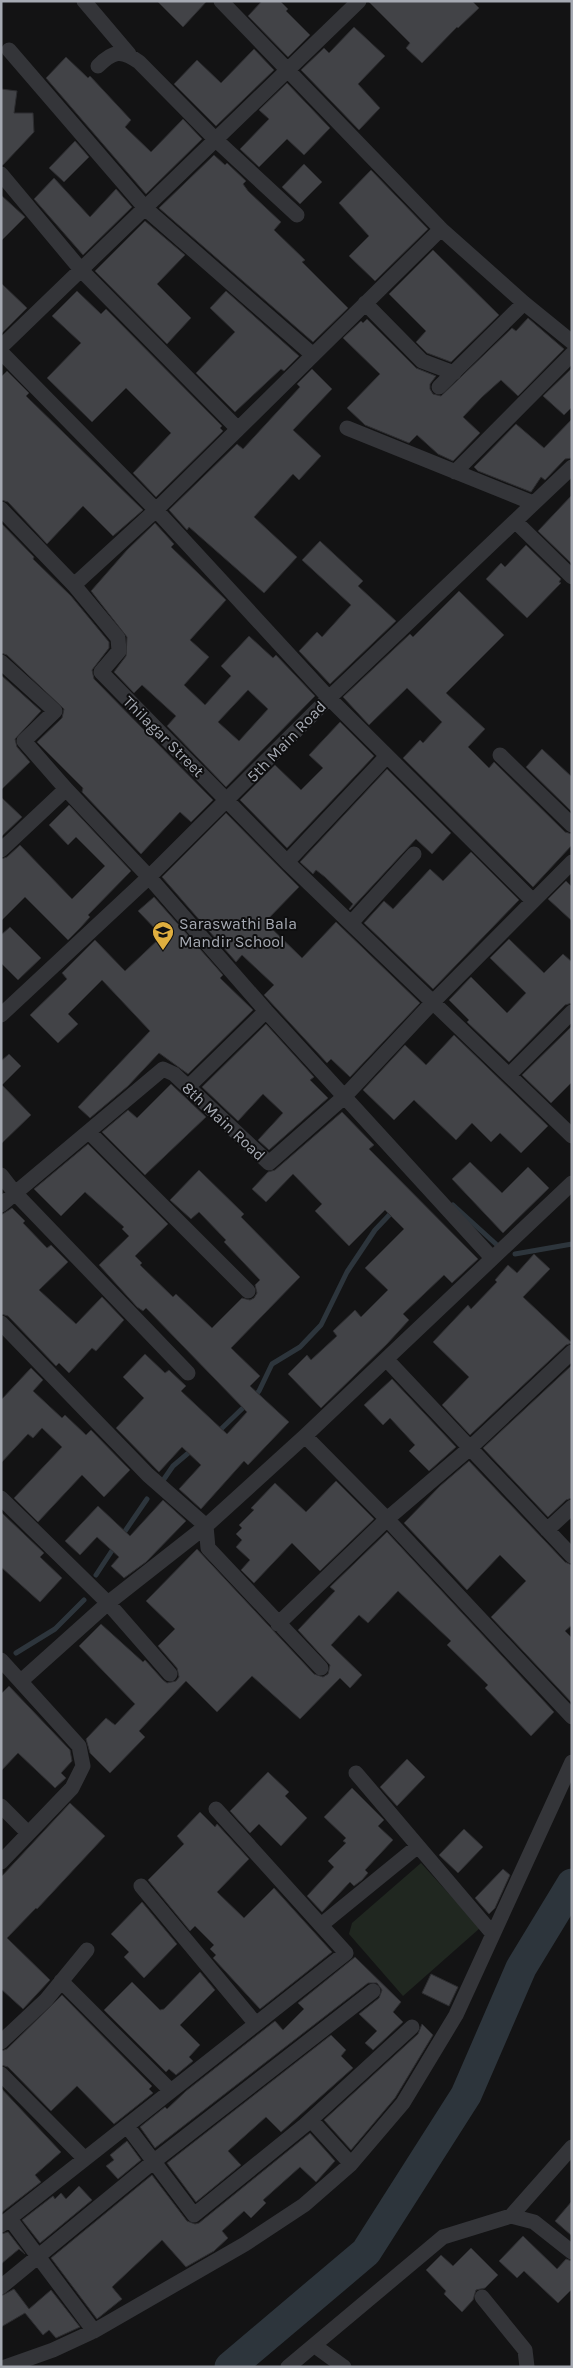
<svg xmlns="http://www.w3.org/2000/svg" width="573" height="2368" viewBox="0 0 573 2368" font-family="Karla,sans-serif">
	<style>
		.green { fill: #202720 }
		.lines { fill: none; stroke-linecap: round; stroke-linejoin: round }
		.stream { stroke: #2d353c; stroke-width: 5 }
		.river { stroke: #2d353c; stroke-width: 31 }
		.building { fill: #424347; stroke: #2d2d30; fill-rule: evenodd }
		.street { stroke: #343539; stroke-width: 15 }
		.labels { text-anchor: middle; stroke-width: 4; stroke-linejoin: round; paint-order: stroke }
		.street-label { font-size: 16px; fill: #a6aab3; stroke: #0e0e0f }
		.poi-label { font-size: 16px; fill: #a6aab3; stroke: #0e0e0f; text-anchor: start }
	</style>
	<rect width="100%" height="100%" fill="#131314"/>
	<path class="green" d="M421 1863 480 1928 403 1996 349 1934 352 1923Z"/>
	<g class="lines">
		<path class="stream" d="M453 1205 497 1245
			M515 1254 572 1244
			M254 1397 259 1391 272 1364 300 1347 321 1325 347 1272 375 1230 393 1211
			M218 1432 248 1403
			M164 1479 173 1466 193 1449
			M121 1537 147 1499
			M96 1575 115 1546
			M16 1653 55 1629 84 1600"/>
		<path class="river" d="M230 2367 366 2252 466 2095 521 1968 572 1884"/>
	</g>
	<path class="building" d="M157 1H207L183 27Z
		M262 1H280L288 9 286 11 310 35 288 57 248 16Z
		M368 1H472L479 8 458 28 457 27 422 63 406 48 410 43Z
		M354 27 385 56 358 84 380 108 359 130 301 70 324 48 329 53Z
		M254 49 274 70 216 126 174 84 197 60 221 83Z
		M66 57 88 78 90 76 131 120 125 127 151 152 183 119 202 139 146 194 46 78Z
		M287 83 330 128 304 155 287 139 259 167 240 149 269 119 259 110Z
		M1 89 17 91 14 113H33L34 132 3 165H1Z
		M75 141 89 157 64 182 49 168Z
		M214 155 225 165 227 163 246 181 243 184 248 191 281 222 274 230 305 260 302 262 348 308 313 342 159 208Z
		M304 164 322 182 300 204 282 187Z
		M371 170 428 229 375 281 349 256 369 236 339 203Z
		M54 178 90 217 116 189 132 207 83 255 34 199Z
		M1 195 25 217 1 241Z
		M145 221 185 255 157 284 191 318 167 344 95 271Z
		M433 250 499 315 451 362 427 353 416 342 426 331 389 294Z
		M1 283 27 308 1 334Z
		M77 291 101 314 106 309 222 426 220 428 223 431 156 497 133 473 171 433 126 388 92 422 47 378 81 343 52 316Z
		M226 291 299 356 284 371 281 369 235 412 196 373 235 332 210 308Z
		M528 318 564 349 518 396 501 380 482 397 463 417 480 433 453 461 438 454 417 435 409 443 365 425 347 408 380 374 343 338 361 321 363 323 367 319 416 368 436 376 430 384V389L433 394 441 396 512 328 516 331Z
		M572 368V407L564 415 543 396Z
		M312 369 332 389 293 430 321 456 299 480 293 474 254 517 297 557 264 593 189 527 187 530 169 510 237 444 243 449 300 387 297 384Z
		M7 371 29 393 26 396 143 510 113 536 83 506 47 544 8 502 1 500V377Z
		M572 419V458L565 459 545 480 541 477 531 492 478 471 474 467 516 424 544 448Z
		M572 495V564L538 531Z
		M1 523 34 557 33 559 71 596 109 642V648L92 670 94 679 213 800 191 822 180 812 141 854 82 792 83 788 37 742 62 718 64 709 7 655 1 653Z
		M155 523 174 544 171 547 226 600 190 640 209 657 184 685 205 705 231 676 221 666 249 636 273 658 276 655 315 696 226 787 167 726 176 716 142 685 134 693 114 672 126 656 127 637 91 591 127 550ZM248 690 268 709 239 741 218 722Z
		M320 541 363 581 358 586 396 621 330 684 299 651 317 632 322 637 351 605 302 560Z
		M526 545 561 579 559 582 561 583 527 618 486 579 501 563 505 567Z
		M459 591 504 635 446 693 485 729 468 747 489 768 494 762 565 832 572 834V845L533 887 403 758 420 740 423 743 442 722 407 688 369 725 343 697 410 634 413 637Z
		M1 675 41 711 15 739 17 747 30 762 1 790Z
		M340 722 374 756 287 848 240 800 275 765 301 790 323 768 309 755Z
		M542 749 572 777V812L526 767Z
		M387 769 451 833 432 854 416 839 350 910 349 909 353 904 325 877 316 870 313 874 300 862Z
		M1 797 22 817 1 837Z
		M69 805 131 871 88 915 90 917 81 927 68 940 25 897 1 921V859L7 857 20 845 72 899 105 866 76 837 68 845 49 825Z
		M226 813 299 887 265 922 302 958 336 922 420 1003 350 1077 331 1059 327 1063 264 995 274 985 242 955 236 962 162 877Z
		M471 852 519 900 433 989 364 923 384 901 393 909 430 869 443 881Z
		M566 881 572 887V921L548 899Z
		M154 897 223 975 220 978 253 1010 188 1074 159 1053 128 1086 90 1118 78 1107 150 1031 102 980 68 1014 78 1024 58 1043 30 1015 67 979 62 973 95 940 125 971 162 936 138 911Z
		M10 927 41 958 18 980 1 963V935Z
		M509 939 544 973 563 954 572 962V1003L565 1005 509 1062 467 1022 469 1020 449 1000 471 977 507 1013 526 993 490 958Z
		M266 1024 314 1077 310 1080 328 1098 269 1150 258 1140 283 1113 263 1094 238 1121 202 1087Z
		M572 1026V1082L551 1103 522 1075Z
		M454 1035 548 1126 521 1153 500 1133 491 1142 472 1123 456 1140 414 1100 394 1120 363 1090 405 1045 426 1065Z
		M9 1054 21 1066 2 1085 31 1115 1 1144V1061Z
		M171 1084 206 1117 145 1175 102 1132 128 1110 137 1118Z
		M342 1112 374 1145 369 1149 478 1259 452 1283 444 1275 403 1314 409 1320 387 1344 321 1408 288 1374 307 1355 311 1360 337 1336 333 1331 355 1310 361 1317 388 1290 365 1268 404 1229 385 1210 349 1246 315 1211 322 1204 293 1174 266 1202 252 1189 268 1172 275 1170Z
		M88 1144 168 1224 135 1256 142 1263 140 1265 173 1297 176 1294 212 1328 242 1298 250 1300 254 1298 257 1293 255 1285 260 1280 224 1242 226 1240 199 1212 191 1219 170 1200 199 1170 244 1214 241 1217 300 1277 231 1348 260 1376 250 1386 289 1422 248 1465 244 1461 201 1509 179 1489 201 1465 182 1447 159 1472 116 1428 144 1398 123 1377 145 1354 165 1373 169 1370 186 1386 181 1391 227 1434 247 1412 146 1308 143 1311 137 1307 99 1265 129 1236 122 1229 124 1227 85 1192 61 1216 34 1189Z
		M470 1162 502 1193 528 1167 549 1188 503 1233 452 1179Z
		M12 1208 25 1221 23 1223 47 1248 51 1245 68 1262 39 1290 76 1324 102 1297 124 1320 96 1351 92 1348 69 1373 59 1363 56 1366 8 1316 1 1314V1215Z
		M534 1254 550 1269 523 1297 572 1343 566 1345 470 1435 442 1405 469 1377 433 1342 468 1305 471 1309 497 1282 495 1280 508 1265 517 1273Z
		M572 1365V1498L566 1500 548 1517 483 1448Z
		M31 1368 43 1380 33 1391 62 1418 65 1415 86 1435 91 1430 130 1470 104 1497 82 1475 38 1522 14 1498 62 1447 42 1428 33 1438 28 1434 1 1463V1400Z
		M392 1379 456 1447 429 1471 409 1451 415 1445 390 1418 383 1425 364 1405Z
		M469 1461 565 1562 572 1565V1625L565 1631 572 1638V1703L491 1617 526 1581 500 1555 467 1590 404 1523 440 1486Z
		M336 1481 374 1519 320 1571 292 1543 254 1583 241 1570 250 1560 236 1547 242 1540 236 1534 242 1528 239 1525 254 1510 251 1508 275 1483 306 1512Z
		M163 1500 186 1521 146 1562 124 1578 111 1566 119 1557 97 1537 80 1555 65 1541 98 1506 130 1536Z
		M1 1512 44 1553 40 1557 62 1578 40 1602 1 1567Z
		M387 1532 554 1712 531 1736 485 1688 488 1685 447 1645 451 1641 398 1591 368 1623 359 1615 331 1645 362 1675 350 1688 340 1678 300 1719 252 1676 217 1712 186 1681 139 1731 145 1737 110 1773 90 1753 86 1739 106 1718 115 1725 135 1704 79 1646 101 1624 143 1662 145 1660 163 1680 167 1683 176 1681 179 1677 177 1668 158 1646 175 1629 146 1601 197 1549 314 1674 323 1677 328 1674 330 1665 298 1630 335 1591 330 1587Z
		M9 1686 70 1750 72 1761 61 1773 66 1778 55 1788 18 1753 1 1771V1694Z
		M407 1759 425 1777 397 1806 380 1787Z
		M268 1772 289 1792 285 1796 307 1818 281 1846 259 1824 250 1833 230 1811Z
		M352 1788 384 1820 378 1826 393 1840 365 1870 368 1873 362 1880 354 1886 350 1882 322 1912 307 1896 334 1867 328 1861 346 1843 343 1841 346 1838 324 1817Z
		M70 1803 105 1836 37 1909 36 1908 7 1938 50 1980 23 2009 1 1989V1877Z
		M200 1812 215 1827 217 1824 249 1859 217 1892 244 1918 274 1888 332 1952 260 2009 213 1958 216 1955 210 1949 214 1945 195 1926 190 1931 148 1880 184 1844 177 1836Z
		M464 1829 483 1847 458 1873 439 1855Z
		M503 1869 510 1875 495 1908 489 1914 475 1898Z
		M142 1902 177 1944 144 1978 124 1957 129 1952 111 1934Z
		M355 1957 401 2002 393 2012 403 2022 373 2050 365 2043 377 2031 359 2014 379 1998 382 1990 377 1983H368L155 2148 140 2127 165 2107 167 2109 186 2091 275 2021 283 2030 304 2009 298 2003Z
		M200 1972 215 1990 180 2025 200 2045 189 2057 193 2061 176 2075 169 2069 166 2072 104 2010 132 1982 160 2010 164 2009Z
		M431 1974 458 1987 449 2006 422 1993Z
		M62 1995 152 2086 149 2089 153 2093 114 2124 77 2086 51 2111 8 2067 1 2065V2051L7 2049Z
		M422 2024 433 2035 395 2098 351 2150 324 2120 418 2034Z
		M331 2035 346 2050 341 2056 353 2068 281 2132 266 2117 228 2151 241 2165 196 2202 167 2163Z
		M1 2088 61 2152 35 2175 41 2182 1 2213Z
		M310 2133 335 2161 316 2182 300 2167 263 2200 266 2203 251 2218 244 2211 222 2231 228 2238 214 2251 186 2267 162 2240 112 2287 122 2299 97 2319 51 2258 152 2175 187 2221 195 2224 199 2223Z
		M127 2141 141 2160 118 2179 106 2166 114 2160 110 2155Z
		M79 2186 92 2200 40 2243 22 2220 53 2196 55 2199 61 2193 66 2199Z
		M572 2201V2236L555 2221Z
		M8 2232 25 2254 19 2249 1 2264V2234Z
		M523 2236 557 2269 566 2259 572 2261V2289L558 2303 524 2271 517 2278 499 2261Z
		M471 2248 498 2275 485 2288 476 2290 473 2300 462 2312 444 2294 446 2291 426 2270 441 2255 453 2266Z
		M14 2289 29 2309 51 2290 80 2327 56 2338 49 2330 43 2335 25 2313 1 2327V2296Z"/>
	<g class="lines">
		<path class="street" d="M84 1 129 54
			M9 50 146 209 313 355
			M98 66C113 51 121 49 139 62L216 140 297 215
			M1 174 82 271 238 429
			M441 229 524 303 572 342
			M365 303 422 361 454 373
			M1 347 359 1
			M1 352 156 510 329 698 533 901
			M439 387 524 303
			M347 428 533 503
			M455 472 572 354
			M1 509 74 585 156 510 441 229 221 1
			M515 521 572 577
			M74 585 118 638 119 651 101 672 287 862 572 1136
			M1 662 55 711 24 741 66 789
			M500 755 572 825
			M1 850 66 789 149 877 266 1011 492 1258
			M287 862 387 756
			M351 923 414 854
			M1 1015 149 877 329 698 572 467
			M509 1075 572 1012
			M188 1087 266 1011
			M89 1132 248 1291
			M1 1175 15 1193 188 1373
			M1 1205 163 1069 174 1074 269 1163 344 1097 433 1002 572 862
			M1 1323 148 1475 206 1526 208 1548 321 1668
			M387 1360 572 1556
			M305 1436 387 1519 572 1717
			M1 1498 108 1603 170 1674
			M547 1530 572 1507
			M278 1624 387 1519 470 1448 572 1352
			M1 1660 79 1746 83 1766 72 1788 1 1862
			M21 1681 108 1603 206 1526 305 1436 572 1183
			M356 1773 418 1846
			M1 1806 28 1833
			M141 1886 256 2024
			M321 1925 418 1846 492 1933
			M61 1981 171 2091
			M1 2042 46 2000 87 1950
			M1 2074 85 2159
			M311 2120 351 2164
			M127 2126 194 2215 305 2125 412 2027
			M511 2216 572 2147
			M10 2219 94 2331
			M1 2225 346 1953 216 1809
			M1 2287 153 2162 373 1991
			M482 2297 525 2350 527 2367
			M315 2346 344 2367
			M5 2367 53 2350 94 2331 245 2244 304 2205 351 2164 403 2103 456 2015 572 1762
			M288 2367 443 2237 511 2216 534 2222 572 2252"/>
	</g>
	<defs>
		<g id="school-pin" transform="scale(1.125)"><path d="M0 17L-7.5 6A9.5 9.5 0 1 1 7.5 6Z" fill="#e0af3f" stroke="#0e0e0f"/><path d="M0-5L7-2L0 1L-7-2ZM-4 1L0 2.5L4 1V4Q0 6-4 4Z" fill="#111"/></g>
	</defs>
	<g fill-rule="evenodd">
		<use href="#school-pin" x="163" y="932"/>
	</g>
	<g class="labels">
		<g class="street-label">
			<text transform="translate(164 736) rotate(45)" y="6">Thilagar Street</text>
			<text transform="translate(286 741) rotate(-46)" y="6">5th Main Road</text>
			<text transform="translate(224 1121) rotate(43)" y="6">8th Main Road</text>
		</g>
		<g class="poi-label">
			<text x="179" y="929">Saraswathi Bala<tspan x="179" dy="18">Mandir School</tspan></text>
		</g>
	</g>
	<rect width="573" height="2368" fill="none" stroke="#a6aab3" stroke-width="5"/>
</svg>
